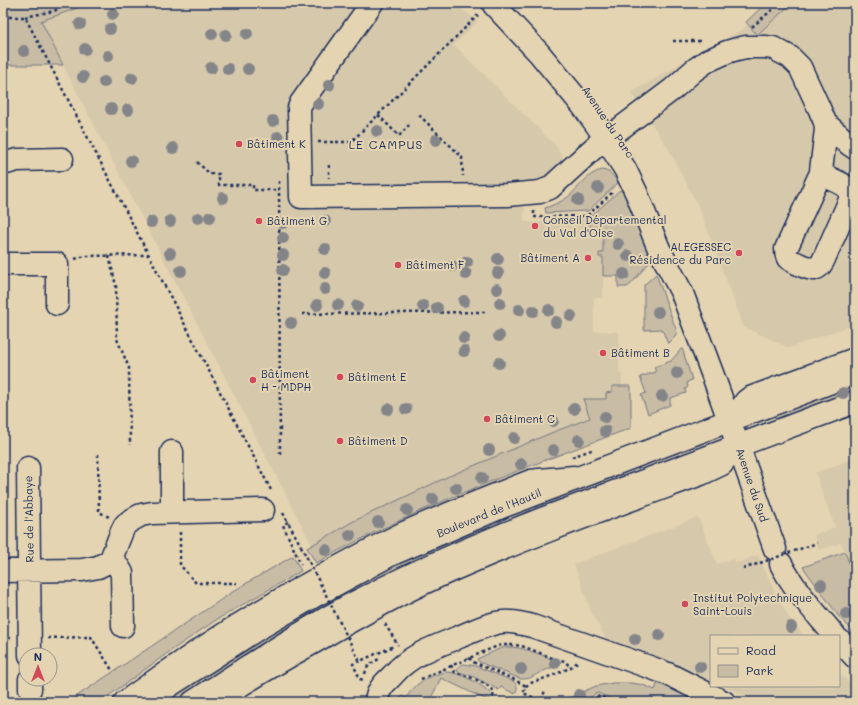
<svg xmlns="http://www.w3.org/2000/svg" width="858" height="705" viewBox="0 0 858 705" font-family="Mali,sans-serif">
	<style>
		.built { fill: #d6c8ab }
		.green { fill: #c8bca5; stroke: #727682 }
		.lines { fill: none; stroke-linecap: round; stroke-linejoin: round }
		.minor-casing { stroke: #1b2f5e; stroke-width: 25 }
		.major-casing { stroke: #1b2f5e; stroke-width: 25 }
		.path { stroke: #1b2f5e; stroke-width: 2.5; stroke-dasharray: 3 3; stroke-linecap: butt }
		.minor { stroke: #e5d4b1; stroke-width: 22 }
		.major { stroke: #e5d4b1; stroke-width: 22 }
		.path-bridge { stroke: #1b2f5e; stroke-width: 2.5; stroke-dasharray: 3 3; stroke-linecap: butt }
		.tree { fill: #848589 }
		.poi-dot { fill: #d1495b; stroke: #e5d4b1; stroke-width: 1.5 }
		.labels { text-anchor: middle; stroke-width: 4; stroke-linejoin: round; paint-order: stroke }
		.street-label { font-size: 11px; fill: #1b2f5e; stroke: #e5d4b1 }
		.poi-label { font-size: 11px; fill: #1b2f5e; stroke: #e5d4b1; text-anchor: start }
		.neighbourhood-label { font-size: 12px; letter-spacing: 1px; fill: #1b2f5e; stroke: #e5d4b1 }
	</style>
	<rect width="100%" height="100%" fill="#e5d4b1"/>
	<filter id="ink" filterUnits="userSpaceOnUse"><feTurbulence type="fractalNoise" baseFrequency=".025" numOctaves="2"/><feDisplacementMap in="SourceGraphic" scale="8" xChannelSelector="R" yChannelSelector="G"/><feConvolveMatrix kernelMatrix="1 2 1 2 8 2 1 2 1" color-interpolation-filters="sRGB"/></filter>
	<g filter="url(#ink)">
		<path class="built" d="M91 3H453L466 12 478 21 454 45 556 146 562 156 563 160 561 164 540 183 525 184 524 222H579L581 219H588L596 232 603 237V253H599L603 257V298H594V331L619 332V373L622 374V386H613L612 393 606 399 591 418 551 433 447 477 352 522 312 545 40 21Z
			M771 3H850L855 8V324L789 348 744 327 699 208 668 148 631 93 707 48 743 29Z
			M855 458V579L841 543 819 550 814 535 835 527 815 473Z
			M698 517 717 564 734 559 736 563 758 555 777 597 788 616 804 636H711V680L694 672 606 639 591 611 574 564Z
			M839 673 853 686 855 694 848 702H757L724 686H839Z"/>
		<path class="green" d="M3 3H91L41 21 63 65H3Z
			M766 3H792L757 35 746 22Z
			M602 170C612 172 613 176 618 183L588 211 546 213 545 208C553 205 561 202 568 197 579 188 587 173 602 170Z
			M620 190 625 195 651 260 631 284 627 287H618V276H603V257H599V253H603V237L601 235H596V232L594 229H590V221L588 219Z
			M656 274 677 332 674 338 668 344 662 329 644 330V285Z
			M682 348 692 380 689 381 687 383 688 387 685 389 686 393 670 398V405L648 414 641 395 646 393 640 377 656 372 654 367 671 361Z
			M855 382V391L776 421 774 413Z
			M612 386H631V428C524 468 416 507 316 563L307 548 352 522 447 477 551 433 590 418 583 399H606V393L612 392Z
			M522 509 488 529 192 690 176 702H162L277 627 416 553Z
			M845 552 855 579V633L840 618 803 567Z
			M293 556 301 571 216 620 169 652 100 702H68L240 587Z
			M505 647C524 646 543 656 560 662V665C552 668 544 670 537 674 530 678 530 679 521 679L479 662 477 659 499 649Z
			M464 664 476 666 513 681C518 685 518 688 515 694L501 687 499 690 472 676 458 672 457 670C457 666 461 665 464 664Z
			M446 672C458 672 481 683 490 693L489 701 441 678 429 702H399L402 696 406 698C416 682 428 676 446 672Z
			M659 679C669 684 687 691 691 702H619L598 693C592 694 591 697 588 702H563L564 700 596 686 613 683H631L643 685 655 690Z"/>
		<g class="lines">
			<g class="minor-casing">
				<path id="minor" d="M372 3 301 103 299 108 301 197 507 195 540 192 550 188 597 145 613 134 673 89 693 71 707 61 716 57 727 52 737 49 746 47H765L773 48 790 57 800 67 819 108 825 122 826 129 821 171V176L819 177 786 249C786 251 786 255 788 258 791 261 810 270 814 269 819 268 821 265 823 261L850 200C851 196 851 193 849 190 845 184 831 179 825 176H821
					M494 5 539 53 582 105 598 127 625 169 636 192 659 249 682 293 715 381 775 549
					M825 123 849 144 855 148
					M3 164 17 160 62 159
					M3 264H57V304
					M735 418 746 401 750 398 855 359
					M172 452V512
					M28 468 30 655
					M111 559C116 563 119 567 122 573L123 626
					M781 564C795 591 816 613 835 636
					M3 571 82 570 98 567 108 562 111 559 122 531 125 525 130 521 141 515 152 513 263 510
					M839 640 855 657
					M30 679V689
					M125 702C192 653 262 608 335 569 357 557 379 545 402 534 444 515 487 498 531 481L539 480 574 477
					M215 702C247 680 282 660 316 641 357 617 398 594 441 575 526 537 614 506 701 474L722 464 731 448
					M376 702C377 691 383 684 391 677 395 673 398 669 402 666 418 652 440 645 459 637 471 632 483 626 496 623 508 620 520 623 532 626L652 668 668 674 724 702"/>
			</g>
			<g class="major-casing">
				<path id="major" d="M148 702 172 684 256 630 316 595 390 555 504 506 855 373
					M193 702C211 690 229 679 247 667 287 642 327 616 370 595 426 566 483 542 542 519L855 402"/>
			</g>
			<path class="path" d="M3 17H25L272 492
				M25 17 54 11 70 3
				M752 27 773 9 778 3
				M673 41H702
				M378 115 399 136 409 125
				M419 115 462 157 463 176
				M318 142H351L478 15
				M197 162 210 174H219V185H253V190H279
				M329 165V178
				M279 181 280 454
				M534 211V217L587 216 614 191
				M109 256 116 286 117 339 129 368 130 445
				M75 259 85 256 148 255
				M302 314 485 312
				M98 454 99 512 109 517
				M572 457 594 449
				M283 513 301 546
				M288 522 283 525 301 565
				M180 532V565L196 583H237
				M385 624 398 645
				M3 638H11
				M48 638 91 637 112 670
				M358 658 360 661 394 646
				M469 658 473 662 513 679 526 686
				M360 661 353 664 360 679 364 680
				M451 665 453 670 455 672C463 675 492 683 493 693 494 696 492 699 491 702
				M365 674C367 665 372 662 380 659
				M421 679 490 649 501 645H516L525 647 555 659 565 661 570 667
				M541 700 545 691
				M544 702 523 693 526 686 531 683C542 679 571 670 577 662
				M593 702C597 692 603 698 611 702"/>
			<use href="#minor" class="minor"/>
			<use href="#major" class="major"/>
			<path class="path-bridge" d="M301 546 358 658
				M743 569 817 543"/>
		</g>
		<g class="tree">
			<circle cx="113" cy="14" r="6"/>
			<circle cx="80" cy="24" r="6"/>
			<circle cx="110" cy="29" r="6"/>
			<circle cx="212" cy="34" r="6"/>
			<circle cx="247" cy="34" r="6"/>
			<circle cx="226" cy="35" r="6"/>
			<circle cx="85" cy="49" r="6"/>
			<circle cx="24" cy="51" r="6"/>
			<circle cx="108" cy="56" r="6"/>
			<circle cx="211" cy="68" r="6"/>
			<circle cx="228" cy="69" r="6"/>
			<circle cx="248" cy="69" r="6"/>
			<circle cx="83" cy="77" r="6"/>
			<circle cx="132" cy="78" r="6"/>
			<circle cx="104" cy="82" r="6"/>
			<circle cx="329" cy="85" r="6"/>
			<circle cx="318" cy="104" r="6"/>
			<circle cx="111" cy="109" r="6"/>
			<circle cx="128" cy="110" r="6"/>
			<circle cx="273" cy="121" r="6"/>
			<circle cx="377" cy="131" r="6"/>
			<circle cx="278" cy="137" r="6"/>
			<circle cx="436" cy="140" r="6"/>
			<circle cx="173" cy="148" r="6"/>
			<circle cx="131" cy="161" r="6"/>
			<circle cx="598" cy="188" r="6"/>
			<circle cx="223" cy="198" r="6"/>
			<circle cx="578" cy="200" r="6"/>
			<circle cx="210" cy="217" r="6"/>
			<circle cx="198" cy="218" r="6"/>
			<circle cx="170" cy="221" r="6"/>
			<circle cx="325" cy="221" r="6"/>
			<circle cx="151" cy="222" r="6"/>
			<circle cx="283" cy="223" r="6"/>
			<circle cx="283" cy="238" r="6"/>
			<circle cx="618" cy="244" r="6"/>
			<circle cx="325" cy="249" r="6"/>
			<circle cx="170" cy="253" r="6"/>
			<circle cx="283" cy="255" r="6"/>
			<circle cx="628" cy="256" r="6"/>
			<circle cx="498" cy="259" r="6"/>
			<circle cx="467" cy="262" r="6"/>
			<circle cx="452" cy="266" r="6"/>
			<circle cx="283" cy="270" r="6"/>
			<circle cx="181" cy="271" r="6"/>
			<circle cx="325" cy="273" r="6"/>
			<circle cx="498" cy="273" r="6"/>
			<circle cx="466" cy="274" r="6"/>
			<circle cx="624" cy="274" r="6"/>
			<circle cx="325" cy="289" r="6"/>
			<circle cx="497" cy="289" r="6"/>
			<circle cx="464" cy="301" r="6"/>
			<circle cx="500" cy="303" r="6"/>
			<circle cx="317" cy="305" r="6"/>
			<circle cx="338" cy="305" r="6"/>
			<circle cx="357" cy="306" r="6"/>
			<circle cx="423" cy="306" r="6"/>
			<circle cx="437" cy="308" r="6"/>
			<circle cx="519" cy="310" r="6"/>
			<circle cx="549" cy="310" r="6"/>
			<circle cx="533" cy="311" r="6"/>
			<circle cx="658" cy="312" r="6"/>
			<circle cx="571" cy="316" r="6"/>
			<circle cx="556" cy="322" r="6"/>
			<circle cx="291" cy="323" r="6"/>
			<circle cx="499" cy="336" r="6"/>
			<circle cx="464" cy="338" r="6"/>
			<circle cx="464" cy="351" r="6"/>
			<circle cx="499" cy="363" r="6"/>
			<circle cx="677" cy="373" r="6"/>
			<circle cx="843" cy="393" r="6"/>
			<circle cx="662" cy="396" r="6"/>
			<circle cx="388" cy="409" r="6"/>
			<circle cx="406" cy="409" r="6"/>
			<circle cx="574" cy="409" r="6"/>
			<circle cx="605" cy="417" r="6"/>
			<circle cx="553" cy="421" r="6"/>
			<circle cx="605" cy="431" r="6"/>
			<circle cx="514" cy="438" r="6"/>
			<circle cx="579" cy="440" r="6"/>
			<circle cx="489" cy="450" r="6"/>
			<circle cx="553" cy="450" r="6"/>
			<circle cx="521" cy="464" r="6"/>
			<circle cx="482" cy="478" r="6"/>
			<circle cx="456" cy="488" r="6"/>
			<circle cx="433" cy="499" r="6"/>
			<circle cx="407" cy="510" r="6"/>
			<circle cx="378" cy="522" r="6"/>
			<circle cx="350" cy="535" r="6"/>
			<circle cx="326" cy="550" r="6"/>
			<circle cx="821" cy="585" r="6"/>
			<circle cx="846" cy="614" r="6"/>
			<circle cx="791" cy="627" r="6"/>
			<circle cx="659" cy="635" r="6"/>
			<circle cx="635" cy="639" r="6"/>
			<circle cx="555" cy="663" r="6"/>
			<circle cx="700" cy="667" r="6"/>
			<circle cx="521" cy="669" r="6"/>
			<circle cx="579" cy="695" r="6"/>
		</g>
	</g>
	<g class="poi-dot">
		<circle cx="239" cy="144" r="4"/>
		<circle cx="259" cy="221" r="4"/>
		<circle cx="535" cy="226" r="4"/>
		<circle cx="739" cy="253" r="4"/>
		<circle cx="588" cy="258" r="4"/>
		<circle cx="398" cy="265" r="4"/>
		<circle cx="603" cy="353" r="4"/>
		<circle cx="340" cy="377" r="4"/>
		<circle cx="253" cy="380" r="4"/>
		<circle cx="487" cy="419" r="4"/>
		<circle cx="340" cy="441" r="4"/>
		<circle cx="685" cy="604" r="4"/>
	</g>
	<g class="labels">
		<g class="street-label">
			<text transform="translate(608 122) rotate(56)" y="4">Avenue du Parc</text>
			<text transform="translate(752 485) rotate(71)" y="4">Avenue du Sud</text>
			<text transform="translate(489 513) rotate(-22)" y="4">Boulevard de l'Hautil</text>
			<text transform="translate(29 519) rotate(-91)" y="4">Rue de l'Abbaye</text>
		</g>
		<g class="poi-label">
			<text x="247" y="148">Bâtiment K</text>
			<text x="543" y="224">Conseil Départemental<tspan x="543" dy="13">du Val d'Oise</tspan></text>
			<text x="267" y="225">Bâtiment G</text>
			<text x="731" y="251" text-anchor="end">ALEGESSEC<tspan x="731" dy="13">Résidence du Parc</tspan></text>
			<text x="580" y="262" text-anchor="end">Bâtiment A</text>
			<text x="406" y="269">Bâtiment F</text>
			<text x="611" y="357">Bâtiment B</text>
			<text x="261" y="378">Bâtiment<tspan x="261" dy="13">H - MDPH</tspan></text>
			<text x="348" y="381">Bâtiment E</text>
			<text x="495" y="423">Bâtiment C</text>
			<text x="348" y="445">Bâtiment D</text>
			<text x="693" y="602">Institut Polytechnique<tspan x="693" dy="13">Saint-Louis</tspan></text>
		</g>
		<g class="neighbourhood-label">
			<text x="386" y="149">LE CAMPUS</text>
		</g>
	</g>
	<rect width="858" height="705" fill="none" stroke="#e5d4b1" stroke-width="16"/>
	<rect x="8" y="8" width="842" height="689" fill="none" stroke="#1b2f5e" stroke-width="1.5" filter="url(#ink)"/>
	<rect x="710" y="635" width="130" height="52" fill="#e5d4b1" stroke="#949290"/>
	<rect x="718" y="648" width="20" height="6" fill="#e5d4b1" stroke="#949290"/>
	<text x="746" y="655" font-size="12" fill="#1b2f5e">Road</text>
	<rect x="718" y="665" width="20" height="12" fill="#c8bca5" stroke="#949290"/>
	<text x="746" y="675" font-size="12" fill="#1b2f5e">Park</text>
	<g transform="translate(38 667)"><circle r="19" fill="#e5d4b1" stroke="#949290"/>
	<path d="M0-3L7 15L0 10L-7 15Z" fill="#d1495b"/>
	<text y="-6" font-size="11" font-weight="bold" text-anchor="middle" fill="#1b2f5e">N</text>
	</g>
</svg>
